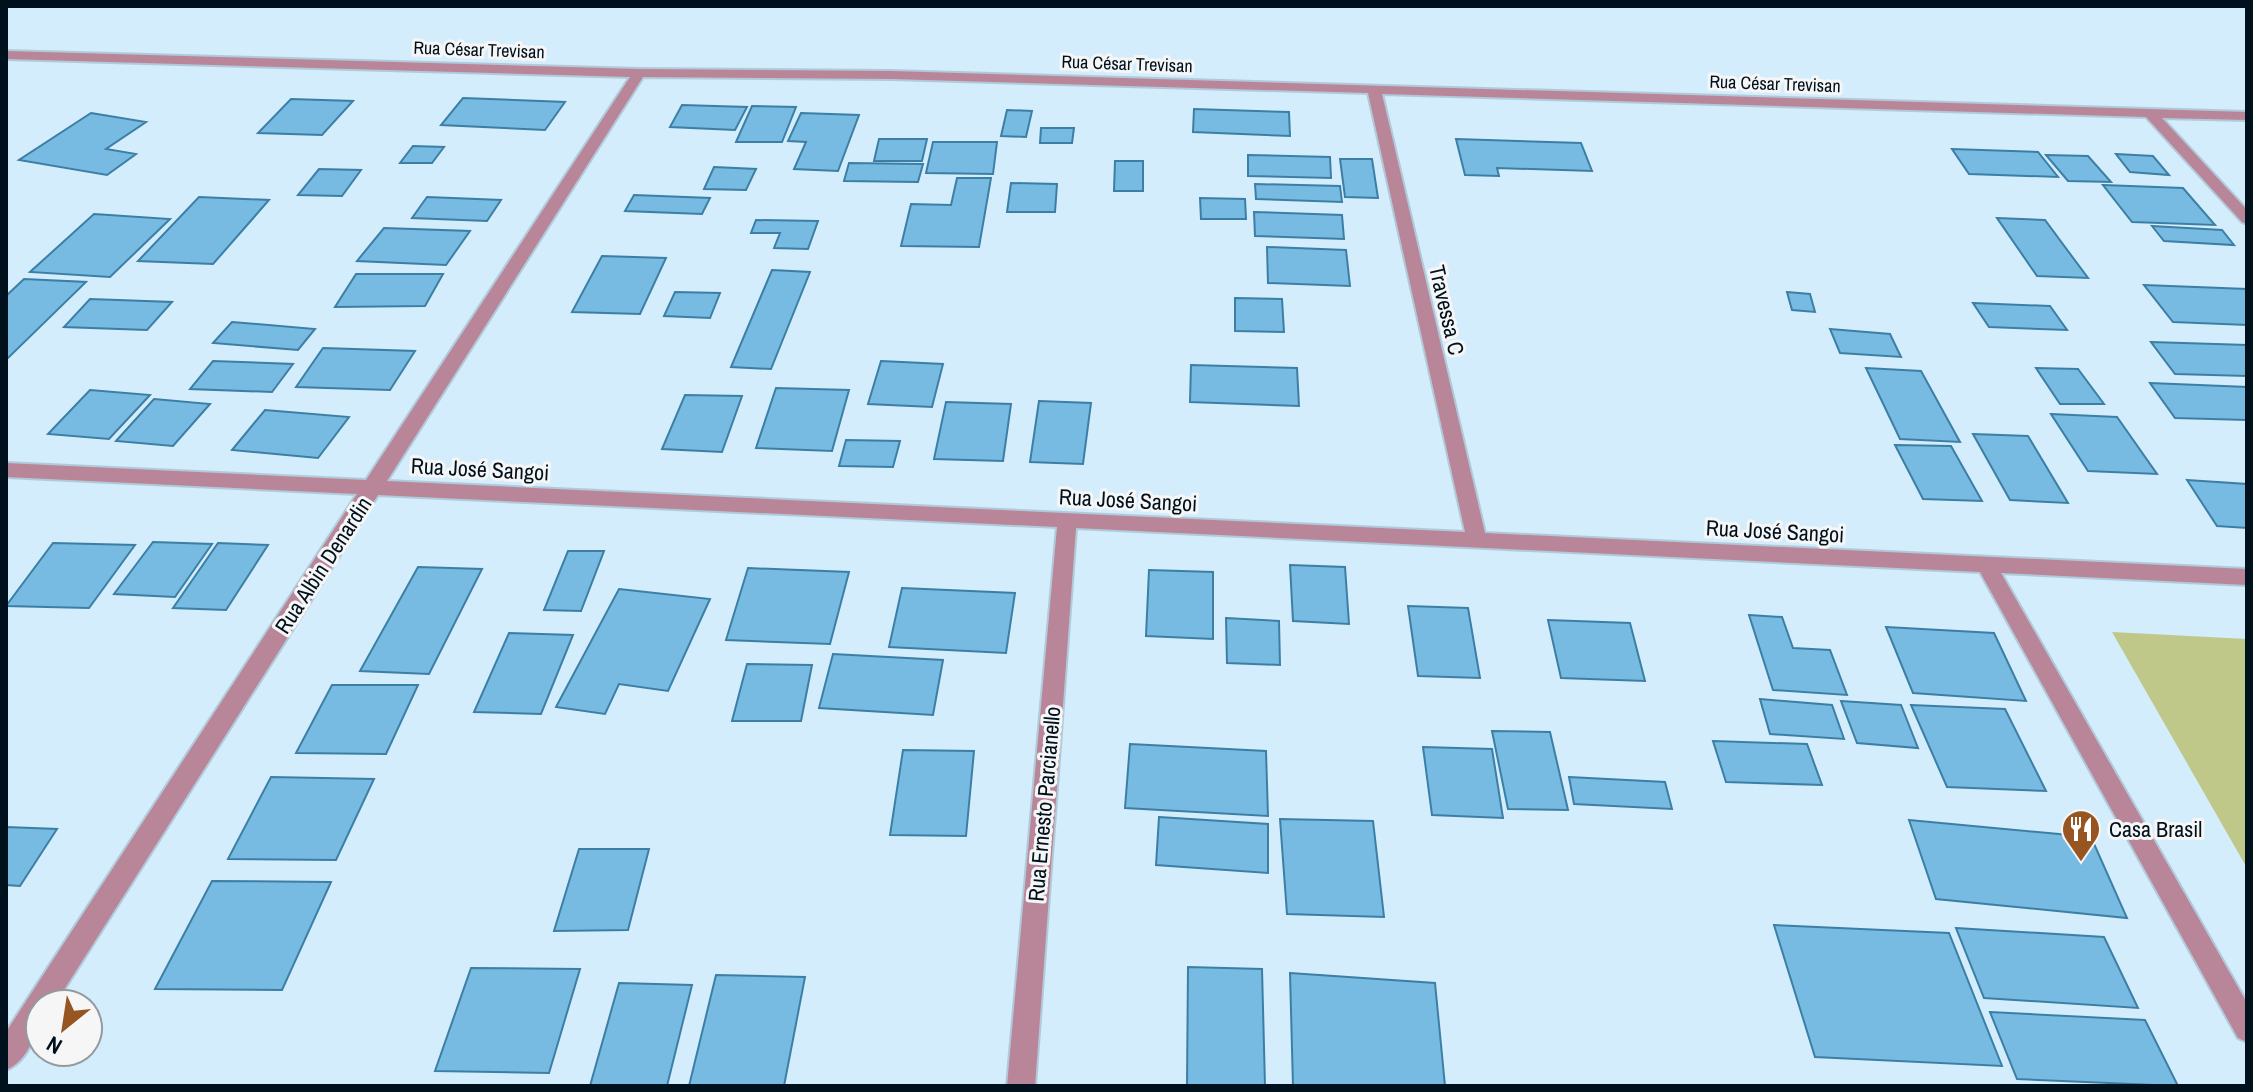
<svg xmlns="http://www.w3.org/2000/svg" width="2253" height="1092" viewBox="0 0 2253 1092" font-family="'Archivo Narrow',sans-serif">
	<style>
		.green { fill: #bfc888 }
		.building { fill: #77bbe3; stroke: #3d7fa4; stroke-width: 2 }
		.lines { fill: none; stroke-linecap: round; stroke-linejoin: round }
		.street-casing { stroke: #b1cad9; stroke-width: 4 }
		.street { fill: #b98699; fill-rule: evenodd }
		.labels { text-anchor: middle; stroke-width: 6; stroke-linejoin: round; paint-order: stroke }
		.far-street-label { font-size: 18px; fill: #00111e; stroke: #f6f6f6 }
		.street-label { font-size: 22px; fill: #00111e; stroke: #f6f6f6 }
		.poi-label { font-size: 22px; fill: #00111e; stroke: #f6f6f6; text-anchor: start }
	</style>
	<rect width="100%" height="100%" fill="#d3edfd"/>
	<path class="green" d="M2112 632 2247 639V868Z"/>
	<path class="building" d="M463 98 565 102 545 130 441 125Z
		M291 99 353 101 322 135 258 133Z
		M682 105 747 107 735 130 670 127Z
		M752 106 796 107 782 142H736Z
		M1194 109 1289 112 1290 136 1193 132Z
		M1007 110 1032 111 1026 137 1001 136Z
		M91 113 146 122 106 149 136 154 107 175 19 160Z
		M801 113 859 115 838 171 794 169 806 142 788 141Z
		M1041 128H1074L1072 143H1040Z
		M879 139H927L922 161H874Z
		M1456 139 1581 143 1592 171 1497 168 1499 176 1465 175Z
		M933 142H997L993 174 926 173Z
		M413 146 444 147 432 163H400Z
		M1952 149 2038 152 2058 177 1969 174Z
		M2116 154 2153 156 2169 175 2130 172Z
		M1248 155 1330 157 1331 178 1248 176Z
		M2046 155 2088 156 2111 182 2068 181Z
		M1340 159H1372L1378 198 1345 197Z
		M1115 161H1143V191H1114Z
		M849 163 923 164 918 182 844 181Z
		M714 167 756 169 746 190 704 189Z
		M319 169 361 170 342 196 298 195Z
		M957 178H991L979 247 901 246 911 204 951 205Z
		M1011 183 1057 184 1055 212H1007Z
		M1255 184 1340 186 1342 202 1256 199Z
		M2103 185 2183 188 2215 225 2132 222Z
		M634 195 710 198 702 214 625 211Z
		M199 197 269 200 213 264 138 261Z
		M427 197 501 200 487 221 412 218Z
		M1200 198 1245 199 1246 219H1201Z
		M1254 212 1342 215 1344 239 1255 236Z
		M94 214 170 219 110 277 30 272Z
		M1997 218 2045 220 2088 278 2037 276Z
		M756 220 818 221 808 249 774 248 780 233H751Z
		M2152 226 2222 230 2234 245 2164 241Z
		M384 228 470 231 446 265 357 261Z
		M1267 247 1346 250 1350 286 1268 283Z
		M602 256 666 258 640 314 572 312Z
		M772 270 810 272 771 369 731 367Z
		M356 274H443L425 306 335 307Z
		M24 279 86 282 6 360V296Z
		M2144 285 2247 289V325L2173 322Z
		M675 292 720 293 710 318 664 316Z
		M1787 292 1810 294 1815 312 1792 310Z
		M1235 298 1282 299 1284 332 1235 331Z
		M90 299 172 302 147 330 64 327Z
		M1973 303 2050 306 2067 330 1989 327Z
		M232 322 315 329 298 350 213 343Z
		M1830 329 1890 334 1901 357 1840 353Z
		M2151 342 2247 345V376L2175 374Z
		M323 348 415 351 390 390 296 387Z
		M213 361 293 364 272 392 190 389Z
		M881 361 943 364 932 407 868 404Z
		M1191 365 1297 368 1299 406 1190 402Z
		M1866 368 1921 371 1960 442 1900 439Z
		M2036 368 2078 369 2104 404H2060Z
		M2150 383 2247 387V420L2175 418Z
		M776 388 849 390 832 451 756 448Z
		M90 390 150 395 109 439 48 434Z
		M685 395 742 396 722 452 662 449Z
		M154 399 210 404 173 446 116 441Z
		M1039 401 1091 403 1083 464 1030 462Z
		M946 402 1011 404 1003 461 934 459Z
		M265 410 349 417 318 458 232 450Z
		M2051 414 2117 417 2157 474 2088 471Z
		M1973 434 2028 436 2068 503 2010 500Z
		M846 440 900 441 893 467 839 466Z
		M1895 445 1951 446 1982 501 1923 499Z
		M2187 480 2247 484V528L2217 526Z
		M153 542 212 544 175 597 114 594Z
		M53 543 135 545 89 608 6 606Z
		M218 543 268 545 226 610 173 608Z
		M568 551H604L581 611 544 610Z
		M1290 565 1345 567 1349 624 1293 621Z
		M418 567 482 569 429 674 360 671Z
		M748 568 849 572 830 644 726 640Z
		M1149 570 1213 572V639L1146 636Z
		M902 588 1015 593 1006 653 889 647Z
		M619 589 710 599 668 691 619 684 605 714 556 707Z
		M1408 606 1468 608 1480 678 1418 676Z
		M1749 615 1782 617 1793 648 1830 650 1847 695 1773 690Z
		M1226 618 1279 621 1280 665 1227 663Z
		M1548 620 1630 623 1645 681 1561 678Z
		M1886 627 1994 633 2026 701 1913 693Z
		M509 633 573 635 541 714 474 712Z
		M833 654 943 660 933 715 819 708Z
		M747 664 812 665 801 721H732Z
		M332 685H418L386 754 296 753Z
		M1760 699 1832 705 1844 739 1770 734Z
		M1841 701 1901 705 1918 748 1857 743Z
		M1911 705 2005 709 2046 791 1947 787Z
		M1492 731 1550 732 1568 810 1508 809Z
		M1713 741 1807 744 1822 785 1726 782Z
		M1130 744 1266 751 1268 816 1125 808Z
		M1423 747 1492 749 1503 818 1432 815Z
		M903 750 974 751 966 836 890 835Z
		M271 777 374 779 336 860 228 859Z
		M1569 777 1665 782 1672 809 1574 804Z
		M1159 817 1268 824V873L1156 865Z
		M1280 819 1373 821 1384 917 1287 914Z
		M1909 820 2091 837 2127 918 1936 899Z
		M6 827 57 829 20 886 6 885Z
		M579 849H649L628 930 554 931Z
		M212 881 331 882 282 990 155 989Z
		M1774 925 1949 933 2002 1066 1815 1057Z
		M1956 928 2104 937 2138 1008 1984 998Z
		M1188 967 1262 969 1265 1086H1187Z
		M471 968 580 969 549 1073 435 1071Z
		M1290 973 1435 983 1445 1086H1293Z
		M716 975 805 977 784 1086H689Z
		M619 983 692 985 667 1086H590Z
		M1990 1012 2145 1020 2178 1086 2017 1079Z"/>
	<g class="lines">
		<g class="street-casing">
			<path id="street" d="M6 51 639 69 892 71 2247 112V120L2162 118 2247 210V224L2242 222 2146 117 1382 94 1485 533 2247 569V585L2001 573 2247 1003V1042L2238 1038 1980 572 1076 528 1035 1086H1007L1057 527 378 495 55 1004H40C40 1027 30 1060 6 1070V1032L357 494 6 477V463L366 480 630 77 6 59ZM643 77 892 79 1368 93 1465 532 387 481Z"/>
		</g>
		<use href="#street" class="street"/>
	</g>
	<defs>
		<g id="restaurant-pin" transform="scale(2)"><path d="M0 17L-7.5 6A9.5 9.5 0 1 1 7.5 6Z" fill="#965521" stroke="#f6f6f6"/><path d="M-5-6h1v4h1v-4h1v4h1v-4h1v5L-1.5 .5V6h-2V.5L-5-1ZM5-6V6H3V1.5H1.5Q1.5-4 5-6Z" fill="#fff"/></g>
	</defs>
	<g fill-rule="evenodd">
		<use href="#restaurant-pin" x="2081" y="829"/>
	</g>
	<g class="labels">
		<g class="far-street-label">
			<text transform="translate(479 50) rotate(2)" y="6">Rua César Trevisan</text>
			<text transform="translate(1127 64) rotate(2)" y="6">Rua César Trevisan</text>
			<text transform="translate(1775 84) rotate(2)" y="6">Rua César Trevisan</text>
		</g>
		<g class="street-label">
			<text transform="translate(1447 310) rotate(77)" y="8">Travessa C</text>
			<text transform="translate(480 469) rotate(3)" y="8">Rua José Sangoi</text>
			<text transform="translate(1128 500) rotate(3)" y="8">Rua José Sangoi</text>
			<text transform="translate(1775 531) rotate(3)" y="8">Rua José Sangoi</text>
			<text transform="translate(323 565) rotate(-57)" y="8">Rua Albin Denardin</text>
			<text transform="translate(1044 804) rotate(-85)" y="8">Rua Ernesto Parcianello</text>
		</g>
		<g class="poi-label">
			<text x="2109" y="837">Casa Brasil</text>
		</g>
	</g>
	<rect width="2253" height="1092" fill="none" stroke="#00111e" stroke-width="16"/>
	<g transform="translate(64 1028) rotate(210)"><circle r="38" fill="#f6f6f6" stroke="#949aa0" stroke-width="2"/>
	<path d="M0-6L14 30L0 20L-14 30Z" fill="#965521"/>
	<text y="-12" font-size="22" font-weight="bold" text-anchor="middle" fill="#00111e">N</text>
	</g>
</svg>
